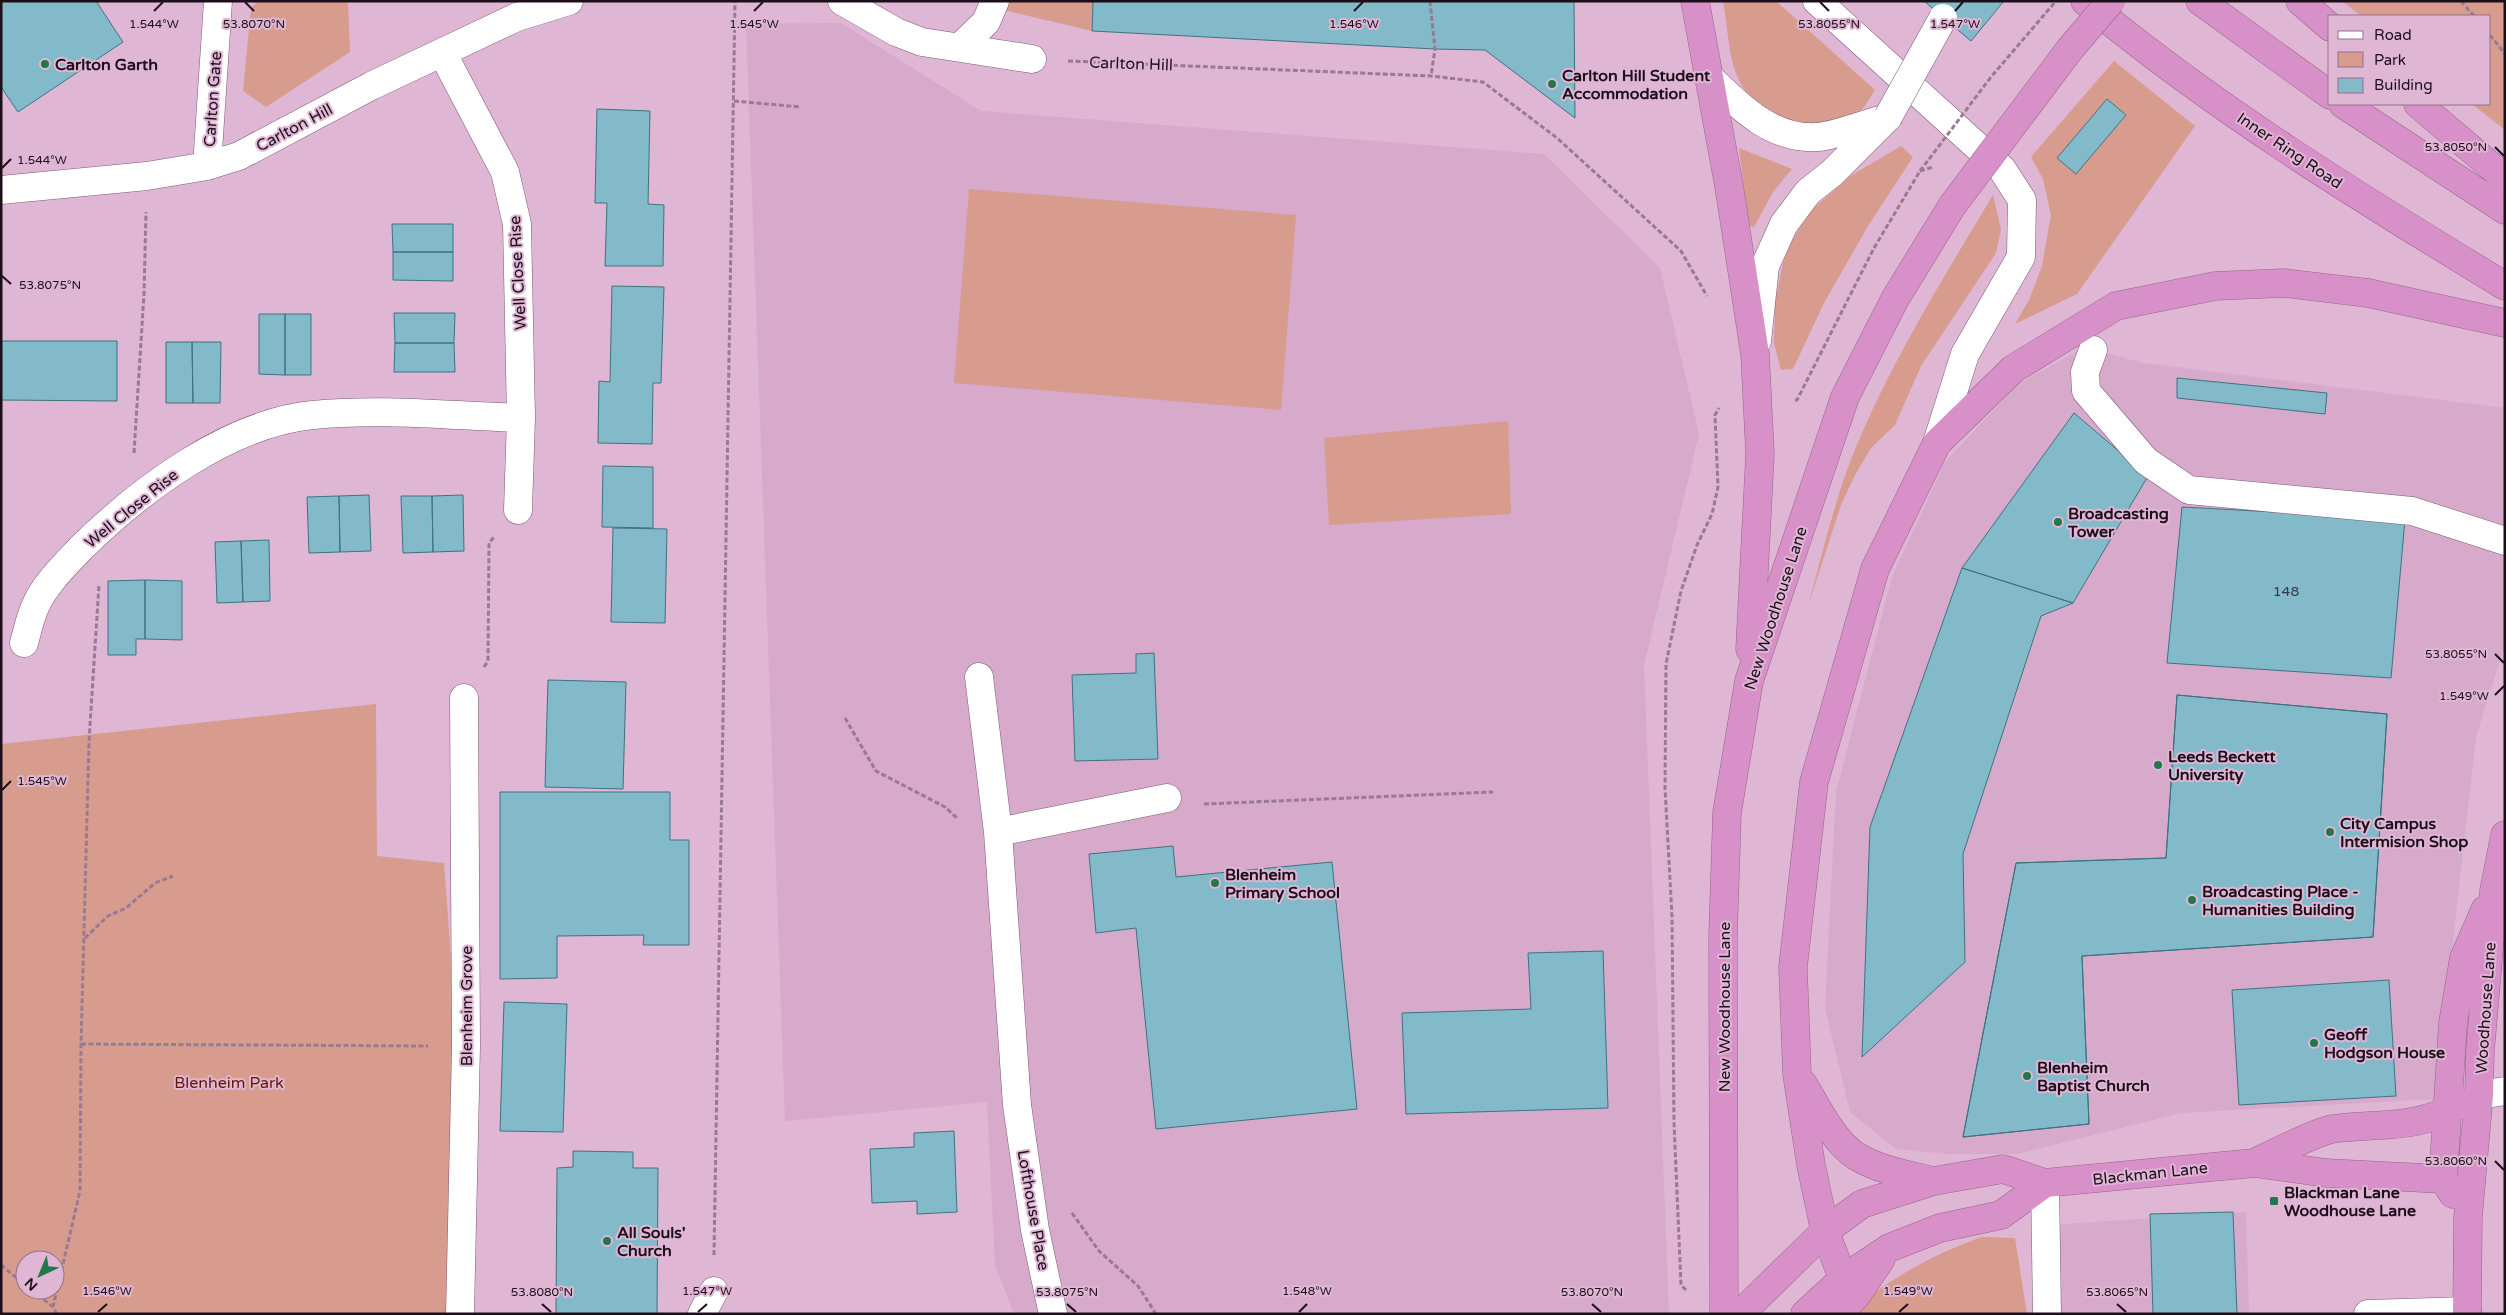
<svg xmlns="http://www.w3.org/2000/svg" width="2506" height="1315" viewBox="0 0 2506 1315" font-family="'Varela Round',sans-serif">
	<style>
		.built { fill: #d7a9cb }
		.green { fill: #d79c8d; fill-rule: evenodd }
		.building { fill: #83bac9; stroke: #3d7381 }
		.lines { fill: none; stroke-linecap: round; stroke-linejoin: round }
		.minor-casing { stroke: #7c5873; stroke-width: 29 }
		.highway-casing { stroke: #97648b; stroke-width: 29 }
		.path { stroke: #997a91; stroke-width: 3; stroke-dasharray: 5 2.5; stroke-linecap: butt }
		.minor { stroke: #fff; stroke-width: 28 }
		.highway { stroke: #d891c8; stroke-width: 28 }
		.minor-bridge-casing { stroke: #7c5873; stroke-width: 29; stroke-linecap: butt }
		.highway-bridge-casing { stroke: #97648b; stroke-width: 29; stroke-linecap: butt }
		.path-bridge { stroke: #997a91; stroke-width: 3; stroke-dasharray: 5 2.5; stroke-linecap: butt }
		.minor-bridge { stroke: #fff; stroke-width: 28 }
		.highway-bridge { stroke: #d891c8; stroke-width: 28 }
		.ticks { fill: none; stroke: #1d0f1a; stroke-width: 2 }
		.poi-dot { fill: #23774a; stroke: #dfb6d4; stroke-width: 2 }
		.labels { text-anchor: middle; stroke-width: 4; stroke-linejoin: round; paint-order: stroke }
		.number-label { font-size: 14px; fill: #363a46 }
		.street-label { font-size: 16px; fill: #1d0f1a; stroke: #dfb6d4 }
		.poi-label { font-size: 16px; font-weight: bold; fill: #1d0f1a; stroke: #dfb6d4; text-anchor: start }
		.park-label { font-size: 16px; fill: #631702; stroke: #dfb6d4 }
		.ticks-label { font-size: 12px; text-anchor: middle; fill: #1d0f1a; stroke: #dfb6d4; stroke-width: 4; stroke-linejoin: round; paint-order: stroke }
	</style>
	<rect width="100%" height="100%" fill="#dfb6d4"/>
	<path class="built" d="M841 23 981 111 1544 154 1660 268 1699 434 1644 665 1669 1314H1014L995 1265 987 1102 785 1121 746 24Z
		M2085 347 2143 363 2505 408V644L2476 737 2435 1099 2181 1113 2017 1154H1949L1896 1149 1850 1112 1825 1008 1836 792 1892 577 1945 462 2018 384Z
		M2246 1212 2249 1314H2048V1225Z"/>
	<path class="green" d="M258 1H348L350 52 266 107 243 91 251 8Z
		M995 1H1093L1092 31 995 8Z
		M1723 1H1776L1875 90C1871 96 1867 104 1862 109 1858 112 1852 114 1848 116 1814 134 1767 122 1745 90 1727 65 1729 30 1723 1Z
		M2342 1H2505V130L2472 104H2490V16H2361Z
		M2114 61 2195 126 2077 294 2015 324 2029 300 2042 266 2051 215 2043 179 2031 157ZM2107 99 2126 115 2076 174 2057 158Z
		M1901 146 1913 157 1868 226 1824 303 1793 369 1781 370 1774 343 1775 302 1785 253 1809 212 1852 175Z
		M1739 148 1792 169 1773 192 1754 227 1748 225Z
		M969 189 1296 215 1281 410 954 383Z
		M1993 195 2001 229 1996 253 1921 366 1895 425 1871 448 1855 475 1841 505 1808 606C1824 548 1837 489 1861 435 1898 351 1946 273 1993 195Z
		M1508 421 1511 514 1329 525 1324 438Z
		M376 704 377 856 444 863 458 1055 451 1314H1V744ZM25 1260H55V1290H25Z
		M1982 1237 2015 1238 2027 1314H1848C1886 1280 1934 1254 1982 1237Z"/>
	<path class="building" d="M1 1H96L123 42 18 112 1 87Z
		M1093 1H1574L1575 118 1485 50 1435 49 1092 31Z
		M1924 1H2004L1971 41Z
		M2107 99 2126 115 2076 174 2057 158Z
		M597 109 650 111 648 204 664 205 663 266H605L607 203H595Z
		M392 224H453V252H393Z
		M393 252H453V281L393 280Z
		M612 286 664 287 661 383H653L652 444 598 443 599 381 610 382Z
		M394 313H455L454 343H395Z
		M259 314H285V375L259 374Z
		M285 314H311V375H285Z
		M1 341H117V401L1 400Z
		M166 342H192L193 403H166Z
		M192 342H221L220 403H193Z
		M395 343H454L455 372H394Z
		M2177 378 2327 393 2325 414 2177 398Z
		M2074 413 2148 476 2073 603 1962 568Z
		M603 466 653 467V528L602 527Z
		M369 495 371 551 340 552 339 496Z
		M463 495 464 551 433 552 432 496Z
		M339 496 340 552 309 553 307 497Z
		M401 496H432L433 552 403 553Z
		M2182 507 2405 519 2391 678 2167 663Z
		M613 528 667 529 665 623 611 622Z
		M269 540 270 601 243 602 241 541Z
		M241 541 243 602 217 603 215 542Z
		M1962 568 2073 603 2041 616 1963 854 1965 962 1862 1057 1870 827Z
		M145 580V639H136V655H108V581Z
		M145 580 182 581V640L145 639Z
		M1154 653 1158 759 1075 761 1072 675 1136 673V654Z
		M548 680 626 682 623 789 545 787Z
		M2177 695 2387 714 2373 937 2082 956 2089 1124 1963 1137 2016 863 2166 858Z
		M2177 695 2387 714 2373 937 2082 956 2089 1124 1963 1137 2016 863 2166 858Z
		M500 792H670V840H689V945H643L644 935 557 936V978L500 979Z
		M1173 846 1176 877 1332 862 1357 1109 1156 1129 1136 928 1096 933 1089 854Z
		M1603 951 1608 1108 1406 1114 1402 1013 1531 1009 1528 953Z
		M2389 980 2396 1096 2239 1105 2232 990Z
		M504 1002 567 1004 563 1132 500 1131Z
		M954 1131 957 1212 917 1214V1201L872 1203 870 1149 914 1147V1133Z
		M573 1151 633 1152V1168H658L657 1314H556L557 1168 573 1167Z
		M2233 1212 2237 1314H2153L2150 1214Z"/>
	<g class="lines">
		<g class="minor-casing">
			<path id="minor" d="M842 1 896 32 922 42 1032 59
				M1817 1 2002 169 2022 200 2021 257 1965 354 1937 443
				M960 47 986 22 995 1
				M443 54 505 172 517 224 521 418 518 510
				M1710 78C1740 107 1772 140 1817 137 1836 136 1867 123 1887 118
				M207 166 218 1
				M1 190 147 176 207 166 239 156 371 86 517 17 569 1
				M1757 341 1765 266 1784 224 1808 192 1832 173 1888 117
				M2093 350 2085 372 2086 391 2146 461 2189 490 2412 511 2505 541
				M24 643C27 632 30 618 35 607 44 585 65 565 81 548 140 490 229 423 313 415 382 408 453 416 521 418
				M979 677 998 832 1017 1105 1035 1230 1053 1314
				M998 832 1167 798
				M2479 1095 2505 1091
				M2045 1183 2047 1314
				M460 1314 466 1046 464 698
				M702 1314 714 1291
				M2368 1314 2467 1311"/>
		</g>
		<g class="highway-casing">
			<path id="highway" d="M1695 1 1729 186 1755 354 1760 454 1750 649
				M2085 1C2215 109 2360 198 2505 286
				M2200 1 2330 95
				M2300 1 2330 27
				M2343 104 2505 210
				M2418 104 2505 178
				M1803 1084C1818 1108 1832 1140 1856 1156 1879 1170 1908 1175 1934 1181
				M2254 1163C2272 1155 2315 1132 2332 1129 2384 1122 2414 1131 2463 1103
				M2453 1194 2443 1179 2453 1023 2464 958 2485 910
				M1843 1279 1825 1231 1811 1165 1797 1074 1793 967 1814 782 1875 569 1937 443 2013 369 2116 306 2215 286 2284 283 2368 293 2505 323
				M1724 1314 1723 936 1727 813 1749 681 1845 397 1895 299 1952 206
				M1740 1314 1825 1231 1862 1204 1934 1181 2003 1169 2045 1183 2254 1163 2326 1173 2443 1179
				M1805 1314 1843 1279 1889 1248 1940 1228 2001 1215 2045 1183
				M1837 1314 1856 1296 1881 1259
				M2467 1314 2468 1217 2479 1095 2480 1052 2494 891 2505 835"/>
		</g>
		<path class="path" d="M1430 1 1435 49 1431 76
			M2461 1 2474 16
			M2490 35 2505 54
			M1068 61 1431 76 1483 82 1557 138 1681 251 1707 296
			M734 101 801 107
			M1795 400H1797L1874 248 1920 171
			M134 453 144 294 146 212
			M484 667 488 661 489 543 494 537
			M845 718 876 771 945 807 958 819
			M1204 804 1493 792
			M85 938 108 916 126 908 155 883 173 876
			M81 1044 428 1046
			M1072 1213 1099 1251 1138 1286 1156 1314
			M714 1255 735 1
			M1 1265 25 1285
			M32 1290 53 1307
			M1686 1290 1681 1285 1674 1123 1672 916 1665 788 1666 664 1681 591 1697 545 1712 514 1718 487 1715 415 1719 408
			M57 1314 53 1307 80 1191 81 1044 89 741 99 585"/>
		<use href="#minor" class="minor"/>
		<use href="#highway" class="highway"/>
		<g class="minor-bridge-casing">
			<path id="minor-bridge" d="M1888 117 1943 18"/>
		</g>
		<g class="highway-bridge-casing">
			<path id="highway-bridge" d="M1952 206 2070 49 2111 1"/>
		</g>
		<path class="path-bridge" d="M1920 171 1991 77 2056 1
			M1920 171 1933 167"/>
		<use href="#minor-bridge" class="minor-bridge"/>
		<use href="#highway-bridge" class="highway-bridge"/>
	</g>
	<path class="ticks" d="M245 2 254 11M1820 2 1829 11M154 11 163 2M754 11 763 2M1354 11 1363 2M1955 11 1963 2M2495 147 2504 156M2 168 11 159M2 276 11 284M2495 654 2504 663M2495 695 2504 686M2 790 11 781M2495 1161 2504 1170M542 1304 551 1312M1067 1304 1076 1312M1592 1304 1601 1312M2117 1304 2126 1312M98 1312 107 1304M698 1312 707 1304M1299 1312 1307 1304M1899 1312 1908 1304"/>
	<g class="poi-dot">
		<circle cx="45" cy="64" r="5"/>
		<circle cx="1552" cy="84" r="5"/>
		<circle cx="2058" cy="522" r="5"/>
		<circle cx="2158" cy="765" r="5"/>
		<circle cx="2330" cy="832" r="5"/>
		<circle cx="1215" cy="883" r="5"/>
		<circle cx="2192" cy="900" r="5"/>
		<circle cx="2314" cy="1043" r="5"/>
		<circle cx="2027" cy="1076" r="5"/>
		<rect x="2269" y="1196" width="10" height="10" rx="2.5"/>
		<circle cx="607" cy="1241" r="5"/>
	</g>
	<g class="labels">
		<g class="number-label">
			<text x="2286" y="596">148</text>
		</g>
		<g class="street-label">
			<text transform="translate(1131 63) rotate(2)" y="6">Carlton Hill</text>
			<text transform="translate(212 99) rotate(-86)" y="6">Carlton Gate</text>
			<text transform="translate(294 127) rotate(-28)" y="6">Carlton Hill</text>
			<text transform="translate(2290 150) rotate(34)" y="6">Inner Ring Road</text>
			<text transform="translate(517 273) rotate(-93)" y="6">Well Close Rise</text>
			<text transform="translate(131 508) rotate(-39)" y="6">Well Close Rise</text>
			<text transform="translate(1775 608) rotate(-72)" y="6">New Woodhouse Lane</text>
			<text transform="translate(466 1006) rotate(-90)" y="6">Blenheim Grove</text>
			<text transform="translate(1724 1007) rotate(-90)" y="6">New Woodhouse Lane</text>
			<text transform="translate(2485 1008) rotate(-86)" y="6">Woodhouse Lane</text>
			<text transform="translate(2150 1173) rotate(-6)" y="6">Blackman Lane</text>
			<text transform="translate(1034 1210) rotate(80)" y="6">Lofthouse Place</text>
		</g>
		<g class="poi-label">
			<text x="55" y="70">Carlton Garth</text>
			<text x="1562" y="81">Carlton Hill Student<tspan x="1562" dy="18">Accommodation</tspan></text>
			<text x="2068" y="519">Broadcasting<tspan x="2068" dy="18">Tower</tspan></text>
			<text x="2168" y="762">Leeds Beckett<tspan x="2168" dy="18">University</tspan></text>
			<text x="2340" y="829">City Campus<tspan x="2340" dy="18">Intermision Shop</tspan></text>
			<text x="1225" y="880">Blenheim<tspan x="1225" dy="18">Primary School</tspan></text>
			<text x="2202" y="897">Broadcasting Place -<tspan x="2202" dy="18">Humanities Building</tspan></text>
			<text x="2324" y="1040">Geoff<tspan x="2324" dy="18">Hodgson House</tspan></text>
			<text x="2037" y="1073">Blenheim<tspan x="2037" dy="18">Baptist Church</tspan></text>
			<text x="2284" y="1198">Blackman Lane<tspan x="2284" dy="18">Woodhouse Lane</tspan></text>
			<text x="617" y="1238">All Souls'<tspan x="617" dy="18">Church</tspan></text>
		</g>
		<g class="park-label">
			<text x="229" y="1088">Blenheim Park</text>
		</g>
	</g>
	<g class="ticks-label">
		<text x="254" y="28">53.8070°N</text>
		<text x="1829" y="28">53.8055°N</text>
		<text x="154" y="28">1.544°W</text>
		<text x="754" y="28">1.545°W</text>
		<text x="1354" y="28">1.546°W</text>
		<text x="1955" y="28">1.547°W</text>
		<text x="2456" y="151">53.8050°N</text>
		<text x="42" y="164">1.544°W</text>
		<text x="50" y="289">53.8075°N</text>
		<text x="2456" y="658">53.8055°N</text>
		<text x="2464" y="700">1.549°W</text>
		<text x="42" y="785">1.545°W</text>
		<text x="2456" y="1165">53.8060°N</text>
		<text x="107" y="1295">1.546°W</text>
		<text x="707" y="1295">1.547°W</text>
		<text x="1307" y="1295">1.548°W</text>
		<text x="1908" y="1295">1.549°W</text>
		<text x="542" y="1296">53.8080°N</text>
		<text x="1067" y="1296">53.8075°N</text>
		<text x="1592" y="1296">53.8070°N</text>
		<text x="2117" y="1296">53.8065°N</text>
	</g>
	<rect width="2506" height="1315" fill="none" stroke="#1d0f1a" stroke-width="5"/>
	<rect x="2328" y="15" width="162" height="90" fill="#dfb6d4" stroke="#91738a"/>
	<rect x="2338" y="31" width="25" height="8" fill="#ffffff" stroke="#91738a"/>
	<text x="2374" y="40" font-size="15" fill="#1d0f1a">Road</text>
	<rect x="2338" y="52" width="25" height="15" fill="#d79c8d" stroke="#91738a"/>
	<text x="2374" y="65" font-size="15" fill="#1d0f1a">Park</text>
	<rect x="2338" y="78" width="25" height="15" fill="#83bac9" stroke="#91738a"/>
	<text x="2374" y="90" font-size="15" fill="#1d0f1a">Building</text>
	<g transform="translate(40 1275) rotate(224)"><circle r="24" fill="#dfb6d4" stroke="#91738a"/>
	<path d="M0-4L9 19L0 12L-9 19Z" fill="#23774a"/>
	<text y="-8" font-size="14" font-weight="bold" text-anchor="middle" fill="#1d0f1a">N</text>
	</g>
</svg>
